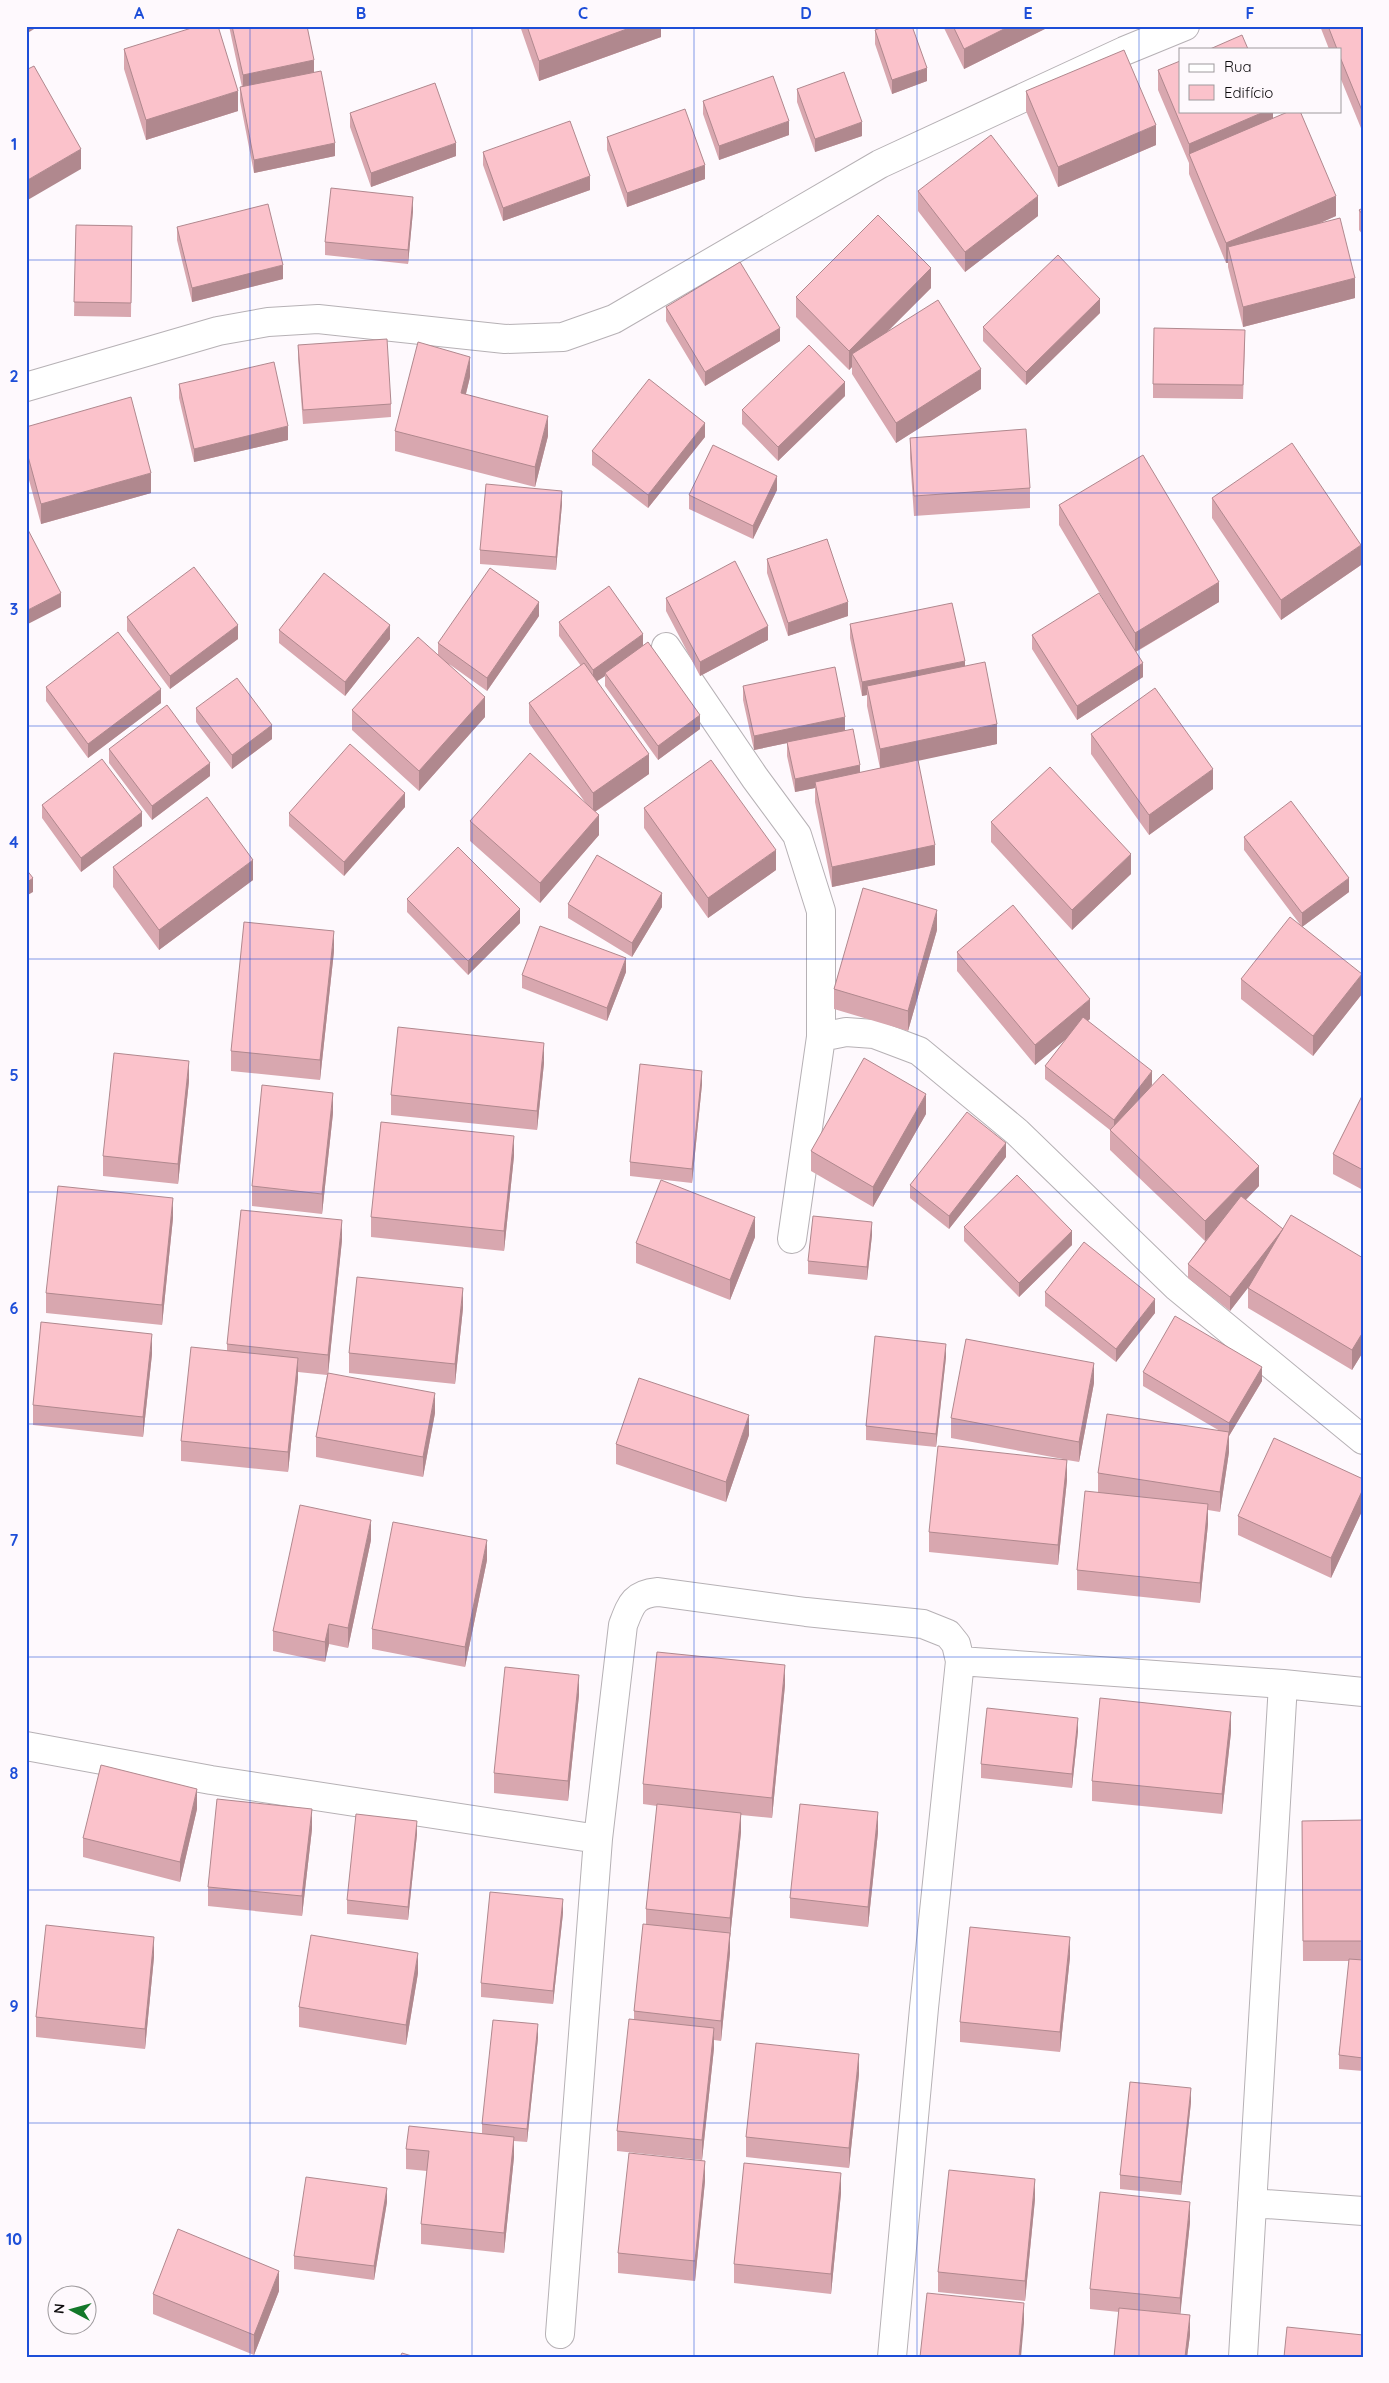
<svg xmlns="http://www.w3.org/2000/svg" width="1389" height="2383" viewBox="0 0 1389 2383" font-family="Quicksand,sans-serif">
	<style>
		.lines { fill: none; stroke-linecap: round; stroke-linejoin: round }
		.minor-casing { stroke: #b6b1b5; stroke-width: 30 }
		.minor { stroke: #fff; stroke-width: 28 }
		.wall { fill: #d8a7af }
		.shaded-wall { fill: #b0888e }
		.building { fill: #fbc2cb; stroke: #b0888e }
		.grid { fill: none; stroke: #1d4ed8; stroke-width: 1; stroke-opacity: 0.55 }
		.neatline { fill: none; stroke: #1d4ed8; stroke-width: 2 }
		.grid-label { font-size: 16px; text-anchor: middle; font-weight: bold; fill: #1d4ed8 }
	</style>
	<rect width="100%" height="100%" fill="#fef9fd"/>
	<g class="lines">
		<g class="minor-casing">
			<path id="minor" d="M26 387 218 331 268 322 318 319 505 339 563 337 614 319 880 164 1124 51 1185 26
				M666 647 755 778 797 835 821 911V1037L792 1239
				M821 1037 846 1032 874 1034 919 1051 1017 1132 1177 1287 1363 1440
				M26 1746 211 1780 598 1839
				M1252 2203 1363 2211
				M560 2334 598 1839 623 1625C631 1604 634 1594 658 1592L806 1612 923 1624 948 1634 956 1644 960 1661 1283 1684 1363 1692
				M892 2357 924 2008 960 1661
				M1243 2357 1283 1684"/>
		</g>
		<use href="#minor" class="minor"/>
	</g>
	<path class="wall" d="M229 26H307L314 72 335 156 254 173 240 101V87H242Z
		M520 26H661V37L539 81Z
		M943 26H1051L964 69Z
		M1320 26H1363V133L1340 77V49H1329Z
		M875 30 927 81 892 94 875 44Z
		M124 49 238 111 146 140 124 69Z
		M1158 70 1273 111V118L1336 216 1318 224 1355 298 1243 327 1228 267V263H1226L1189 174V163L1158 90Z
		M797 89 862 136 815 152 797 102Z
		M1026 91 1156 145 1058 187 1026 111Z
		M703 101 789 135 719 160 703 114Z
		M350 113 456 156 371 187 350 127Z
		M607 137 705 179 627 207 607 150Z
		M483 152 590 190 503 221 483 165Z
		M918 191 1038 216 965 272 918 211Z
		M1363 208V235L1359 230V210Z
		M413 211 408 264 325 255V242Z
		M76 225 132 226 131 317 74 316Z
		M177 227 283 279 192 302 177 240Z
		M931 288 887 332 981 389 896 443 852 374V367L849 370 796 317V297Z
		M666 307 780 341 705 386 666 321Z
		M1100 313 1026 385 983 341V327Z
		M1245 344 1243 399 1153 398V384Z
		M298 345 391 404V417L303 424 298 359Z
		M470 377 466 394 548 436 535 487 395 451V431Z
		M179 384 288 440 194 462 179 398Z
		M845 396 778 461 742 424V410Z
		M26 427 151 493 41 524 26 469Z
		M705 437 648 508 592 465V451Z
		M910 438 1030 488V508L914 516 910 458Z
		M777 490 753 539 689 509V495Z
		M1212 498 1361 565 1281 620 1212 518Z
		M562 504 556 570 480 564V550Z
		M1059 505 1219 602 1136 652 1143 677 1077 720 1032 649V635L1118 624 1059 525Z
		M767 559 848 616 788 636 767 573Z
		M666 598 768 640 700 676 666 611Z
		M539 616 487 691 449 664 485 717 419 791 352 730V710L438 655V643Z
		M127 617 238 639 170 689 127 631Z
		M559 622 643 645 700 729 658 760 605 686V676L597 681 649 774 595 812 599 835 540 903 470 841V821L587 805 529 723V703L581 666 559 636Z
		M850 624 965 666 997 744 918 760 935 865 832 887 815 802V788L795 792 787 756V743L754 750 743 700V686L845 730 860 773 880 768 867 706V695L862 696 850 638Z
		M279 630 390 639 345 696 279 643Z
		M46 687 161 703 88 758 46 701Z
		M196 708 272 739 232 769 196 722Z
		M1091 734 1213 789 1149 835 1091 754Z
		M109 749 210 776 152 820 109 763Z
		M42 805 142 826 81 872 42 818Z
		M405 807 344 876 289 826V813Z
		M644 808 776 870 708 918 644 828Z
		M991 822 1131 874 1072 930 991 842Z
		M1244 837 1349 892 1302 927 1362 994 1313 1056 1241 999V979L1302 927 1244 850Z
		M113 867 253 880 159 950 113 887Z
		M407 899 520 923 468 975 407 912Z
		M568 904 662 907 632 957 568 918Z
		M937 930 908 1031 834 1009V989Z
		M334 951 320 1080 231 1071V1051Z
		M957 952 1090 1019 1088 1021 1152 1085 1148 1089 1259 1186 1246 1200 1283 1229 1363 1258V1352L1352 1370 1248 1308V1288L1249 1286 1230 1311 1188 1278V1264L1205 1241 1110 1150V1130L1045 1079V1066L1067 1038 1035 1065 957 971Z
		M626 972 607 1021 522 988V975Z
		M544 1063 537 1130 391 1115V1095Z
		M189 1081 178 1184 103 1176V1156Z
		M702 1084 692 1183 630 1176V1162Z
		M1363 1094V1190L1333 1174V1154Z
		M333 1113 322 1214 252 1206V1186Z
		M926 1114 873 1207 811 1171V1151Z
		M514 1156 504 1251 371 1237V1217Z
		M1006 1157 949 1229 910 1198V1185Z
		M173 1218 162 1325 46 1313V1293Z
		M964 1227 1072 1245 1019 1297 964 1241Z
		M872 1235 867 1280 808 1274V1261Z
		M755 1237 730 1300 636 1263V1243Z
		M342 1240 328 1373 435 1413 423 1477 316 1457V1437L327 1375 298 1372V1378L288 1472 181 1461V1441L227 1351V1344Z
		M1045 1292 1155 1313 1116 1362 1045 1306Z
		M463 1308 455 1384 349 1373V1353Z
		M152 1354 143 1437 33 1425V1405Z
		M946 1357 936 1447 866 1440V1426Z
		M1143 1372 1262 1381 1229 1436V1452L1220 1512 1208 1510V1524L1200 1603 1077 1590V1570L1098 1492V1473L1220 1431 1143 1386Z
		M1094 1383 1079 1462 1067 1460V1480L1058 1565 929 1552V1532L1063 1459 951 1438V1418Z
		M749 1435 726 1502 616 1464V1444Z
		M1363 1479V1509L1331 1578 1238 1535V1516Z
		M371 1540 348 1648 329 1644 325 1662 273 1651V1631Z
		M487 1560 465 1667 372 1649V1629Z
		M785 1685 772 1818 741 1815V1832L730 1938V1953L721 2041 714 2040V2048L702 2160 617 2151V2131L634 2020V2011L646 1924V1909L657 1806 643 1804V1784Z
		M579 1695 568 1801 494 1793V1773Z
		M1078 1731 1072 1788 981 1778V1764Z
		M1231 1732 1222 1814 1092 1801V1781Z
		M197 1809 180 1882 83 1857V1838Z
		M1363 1820V2071L1339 2069V2055L1349 1961H1303L1302 1821Z
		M312 1829 302 1916 208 1906V1887Z
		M878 1832 868 1927 790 1918V1898Z
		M417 1834 408 1920 347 1914V1900Z
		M563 1913 553 2004 481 1997V1983Z
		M154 1957 145 2049 36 2037V2017Z
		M1070 1957 1060 2052 960 2042V2022Z
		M418 1973 406 2045 299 2027V2007Z
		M538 2038 527 2142 514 2141V2157L504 2253 421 2244V2224L427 2171 406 2169V2149L482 2133V2124Z
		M859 2074 849 2168 746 2157V2137Z
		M1191 2102 1181 2195 1120 2189V2175Z
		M705 2181 695 2281 618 2273V2253Z
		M841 2193 831 2294 734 2283V2264Z
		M1035 2199 1025 2301 938 2292V2272Z
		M387 2202 374 2280 294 2269V2256Z
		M1190 2222 1180 2314 1190 2335 1187 2357H1114L1119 2312 1090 2309V2289Z
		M279 2291 254 2355 153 2314V2294Z"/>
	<path class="shaded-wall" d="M26 26H39L26 34Z
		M635 26H661V37L539 81V61Z
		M1010 26H1051L964 69V49Z
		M314 60V74L243 89V75Z
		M927 68V81L892 94V80Z
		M238 91V111L146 140V120Z
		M1266 111H1273V128L1189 155V144Z
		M789 121V135L719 160V146Z
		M862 122V136L815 152V139Z
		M1156 125V145L1058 187V167Z
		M335 143V156L254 173V160Z
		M456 143V156L371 187V173Z
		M81 149V169L26 201V181Z
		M705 165V179L627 207V193Z
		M590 176V190L503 221V208Z
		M1038 196V216L965 272V252Z
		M1336 196V216L1232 261 1228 247V263H1226V243Z
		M413 197V211L408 264V250Z
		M283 265V279L192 302V288Z
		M931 268V288L857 362 852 354V367L849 370V351Z
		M1355 278V298L1243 327V307Z
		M1100 299V313L1026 385V372Z
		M780 328V341L705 386V372Z
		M470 357V377L461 413V393Z
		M981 369V389L896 443V423Z
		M845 382V396L778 461V447Z
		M548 416V436L535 487V467Z
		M705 423V437L648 508V495Z
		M288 426V440L194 462V449Z
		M151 473V493L41 524V504Z
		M777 476V490L753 539V526Z
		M562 491V504L556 570V557Z
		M1361 545V565L1281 620V600Z
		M1219 582V602L1135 652V633Z
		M61 593V607L26 625V611Z
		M539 602V616L487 691V678Z
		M848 602V616L788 636V623Z
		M238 625V639L170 689V676Z
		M390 625V639L345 696V682Z
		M768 626V640L700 676V662Z
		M643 634V648L605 673V676L593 684V670Z
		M965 661V674L867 686V695L862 696V682Z
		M1143 663V677L1077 720V706Z
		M161 689V703L88 758V744Z
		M485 697V717L419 791V771Z
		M700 715V729L658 760V746Z
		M845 717V731L754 750V736Z
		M997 724V744L880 769V749Z
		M272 725V739L232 769V755Z
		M649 754V774L593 813V793Z
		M210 763V776L152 820V806Z
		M860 765V779L815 782V788L795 792V779Z
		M1213 769V789L1149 835V815Z
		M405 793V807L344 876V862Z
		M142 812V826L81 872V858Z
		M599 815V835L540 903V883Z
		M935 845V865L832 887V867Z
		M776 850V870L708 918V898Z
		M1131 854V874L1072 930V910Z
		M253 860V880L159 950V930Z
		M33 878V892L26 896V883Z
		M1349 878V892L1302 927V913Z
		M662 893V907L632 957V943Z
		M520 909V923L468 975V961Z
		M937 910V930L908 1031V1011Z
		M334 931V951L320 1080V1060Z
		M626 958V972L607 1021V1008Z
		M1362 974V994L1313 1056V1036Z
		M1090 999V1019L1035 1065V1045Z
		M544 1043V1063L537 1130V1111Z
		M189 1061V1081L178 1184V1164Z
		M702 1071V1084L692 1183V1169Z
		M1152 1071V1085L1114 1133V1120Z
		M333 1093V1113L322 1214V1194Z
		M926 1094V1114L873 1207V1187Z
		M514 1136V1156L504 1251V1231Z
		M1006 1143V1157L949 1229V1216Z
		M1259 1166V1186L1205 1241V1221Z
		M173 1198V1218L162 1325V1305Z
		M755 1217V1237L730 1300V1280Z
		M342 1220V1240L328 1375V1355Z
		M872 1222V1235L867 1280V1267Z
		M1283 1229V1243L1230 1311V1297Z
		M1072 1231V1245L1019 1297V1283Z
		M463 1288V1308L455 1384V1364Z
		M1155 1299V1313L1116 1362V1349Z
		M1363 1332V1352L1352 1370V1350Z
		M152 1334V1354L143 1437V1417Z
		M946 1344V1357L936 1447V1434Z
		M298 1358V1378L288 1472V1452Z
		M1094 1363V1383L1079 1462V1442Z
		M1262 1367V1381L1229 1436V1423Z
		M435 1393V1413L423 1477V1457Z
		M749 1415V1435L726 1502V1482Z
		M1229 1432V1452L1220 1512V1492Z
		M1067 1460V1480L1058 1565V1545Z
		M1363 1489V1509L1331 1578V1558Z
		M1208 1504V1524L1200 1603V1583Z
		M371 1520V1540L348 1648V1628Z
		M487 1540V1560L465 1667V1647Z
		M329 1624V1644L325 1662V1642Z
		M785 1665V1685L772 1818V1798Z
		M579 1675V1695L568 1801V1781Z
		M1231 1712V1732L1222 1814V1794Z
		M1078 1718V1731L1072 1788V1774Z
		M197 1789V1809L180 1882V1862Z
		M312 1809V1829L302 1916V1896Z
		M878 1812V1832L868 1927V1907Z
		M741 1813V1832L730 1938V1918Z
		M417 1821V1834L408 1920V1907Z
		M563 1899V1913L553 2004V1991Z
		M730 1933V1953L721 2041V2021Z
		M154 1937V1957L145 2049V2029Z
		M1070 1937V1957L1060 2052V2032Z
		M418 1953V1973L406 2045V2025Z
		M538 2024V2038L527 2142V2129Z
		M714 2028V2048L702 2160V2140Z
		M859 2054V2074L849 2168V2148Z
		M1191 2088V2102L1181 2195V2182Z
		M514 2137V2157L504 2253V2233Z
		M705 2161V2181L695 2281V2261Z
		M841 2173V2193L831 2294V2274Z
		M1035 2179V2199L1025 2301V2281Z
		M387 2188V2202L374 2280V2266Z
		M1190 2202V2222L1180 2318V2298Z
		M279 2271V2291L254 2355V2335Z
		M1024 2303V2323L1021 2357H1019Z
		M1190 2315V2335L1187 2357H1185Z"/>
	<path class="building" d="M198 26H218L238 91 146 120 124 49Z
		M232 26H307L314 60 243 75Z
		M527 26H635L539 61Z
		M886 26H912L927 68 892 80 875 30Z
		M953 26H1010L964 49Z
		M1328 26H1363V113L1340 57V49H1337Z
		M1242 35 1248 49H1210Z
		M1124 50 1156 125 1058 167 1026 91Z
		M1180 61V111H1266L1189 144 1158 70Z
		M34 66 81 149 26 181V70Z
		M321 71 335 143 254 160 240 87Z
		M844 72 862 122 815 139 797 89Z
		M773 76 789 121 719 146 703 101Z
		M435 83 456 143 371 173 350 113Z
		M685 109 705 165 627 193 607 137Z
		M1290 111H1300L1336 196 1226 243 1189 154Z
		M570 121 590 176 503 208 483 152Z
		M991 135 1038 196 965 252 918 191Z
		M331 188 413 197 408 250 325 242Z
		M268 204 283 265 192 288 177 227Z
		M1363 208V215L1359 210Z
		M878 215 931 268 849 351 796 297Z
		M1340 218 1355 278 1243 307 1228 247Z
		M76 225 132 226 131 303 74 302Z
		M1058 255 1100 299 1026 372 983 327Z
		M740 262 780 328 705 372 666 307Z
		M938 300 981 369 896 423 852 354Z
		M1154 328 1245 330 1243 385 1153 384Z
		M387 339 391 404 303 410 298 345Z
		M418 342 470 357 461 393 548 416 535 467 395 431Z
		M809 345 845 382 778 447 742 410Z
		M274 362 288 426 194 449 179 384Z
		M649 379 705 423 648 495 592 451Z
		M131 397 151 473 41 504 26 449V427Z
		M1026 429 1030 488 914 496 910 438Z
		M1292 443 1361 545 1281 600 1212 498Z
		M713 445 777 476 753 526 689 495Z
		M1143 455 1219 582 1135 633 1059 505Z
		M486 484 562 491 556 557 480 550Z
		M26 526 61 593 26 611Z
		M827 539 848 602 788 623 767 559Z
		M735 561 768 626 700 662 666 598Z
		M194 567 238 625 170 676 127 617Z
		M490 568 539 602 487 678 438 643Z
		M324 573 390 625 345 682 279 630Z
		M609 586 643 634 593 670 559 622Z
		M1099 593 1143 663 1077 706 1032 635Z
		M952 603 965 661 862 682 850 624Z
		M118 632 161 689 88 744 46 687Z
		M418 637 485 697 419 771 352 710Z
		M648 642 700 715 658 746 605 673Z
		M985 662 997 724 880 749 867 686Z
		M584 663 649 754 593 793 529 703Z
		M835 667 845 717 754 736 743 686Z
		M237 678 272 725 232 755 196 708Z
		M1155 688 1213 769 1149 815 1091 734Z
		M167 705 210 763 152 806 109 749Z
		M853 729 860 765 795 779 787 742Z
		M350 744 405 793 344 862 289 813Z
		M530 753 599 815 540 883 470 821Z
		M102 759 142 812 81 858 42 805Z
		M711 760 776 850 708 898 644 808Z
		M918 760 935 845 832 867 815 782Z
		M1050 767 1131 854 1072 910 991 822Z
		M207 797 253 860 159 930 113 867Z
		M1291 801 1349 878 1302 913 1244 837Z
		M458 847 520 909 468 961 407 899Z
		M597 855 662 893 632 943 568 904Z
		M26 869 33 878 26 883Z
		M863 888 937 910 908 1011 834 989Z
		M1013 905 1090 999 1035 1045 957 952Z
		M1290 917 1362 974 1313 1036 1241 979Z
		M244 922 334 931 320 1060 231 1051Z
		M540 926 626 958 607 1008 522 975Z
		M1083 1017 1152 1071 1114 1120 1045 1066Z
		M398 1027 544 1043 537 1111 391 1095Z
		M114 1053 189 1061 178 1164 103 1156Z
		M864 1058 926 1094 873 1187 811 1151Z
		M640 1064 702 1071 692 1169 630 1162Z
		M1163 1074 1259 1166 1205 1221 1110 1130Z
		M262 1085 333 1093 322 1194 252 1186Z
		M1363 1094V1170L1333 1154Z
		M967 1112 1006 1143 949 1216 910 1185Z
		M381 1122 514 1136 504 1231 371 1217Z
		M1017 1175 1072 1231 1019 1283 964 1227Z
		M661 1180 755 1217 730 1280 636 1243Z
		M58 1186 173 1198 162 1305 46 1293Z
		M1241 1196 1283 1229 1230 1297 1188 1264Z
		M241 1210 342 1220 328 1355 227 1344Z
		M1291 1215 1363 1258V1332L1352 1350 1248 1288Z
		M813 1216 872 1222 867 1267 808 1261Z
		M1084 1242 1155 1299 1116 1349 1045 1292Z
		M357 1277 463 1288 455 1364 349 1353Z
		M1175 1316 1262 1367 1229 1423 1143 1372Z
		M41 1322 152 1334 143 1417 33 1405Z
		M875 1336 946 1344 936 1434 866 1426Z
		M966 1339 1094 1363 1079 1442 951 1418Z
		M191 1347 298 1358 288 1452 181 1441Z
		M328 1373 435 1393 423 1457 316 1437Z
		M639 1378 749 1415 726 1482 616 1444Z
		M1107 1414 1229 1432 1220 1492 1098 1473Z
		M1274 1438 1363 1479V1489L1331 1558 1238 1516Z
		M938 1446 1067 1460 1058 1545 929 1532Z
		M1085 1491 1208 1504 1200 1583 1077 1570Z
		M300 1505 371 1520 348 1628 329 1624 325 1642 273 1631Z
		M393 1522 487 1540 465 1647 372 1629Z
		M657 1652 785 1665 772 1798 643 1784Z
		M505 1667 579 1675 568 1781 494 1773Z
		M1100 1698 1231 1712 1222 1794 1092 1781Z
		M987 1708 1078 1718 1072 1774 981 1764Z
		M101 1765 197 1789 180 1862 83 1838Z
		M217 1799 312 1809 302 1896 208 1887Z
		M657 1804 741 1813 730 1918 646 1909Z
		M800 1804 878 1812 868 1907 790 1898Z
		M356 1814 417 1821 408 1907 347 1900Z
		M1363 1820V1941H1303L1302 1821Z
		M490 1892 563 1899 553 1991 481 1983Z
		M643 1924 730 1933 721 2021 634 2011Z
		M46 1925 154 1937 145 2029 36 2017Z
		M970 1927 1070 1937 1060 2032 960 2022Z
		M311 1935 418 1953 406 2025 299 2007Z
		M1349 1959 1363 1960V2058L1339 2055Z
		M629 2019 714 2028 702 2140 617 2131Z
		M493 2020 538 2024 527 2129 482 2124Z
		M756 2043 859 2054 849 2148 746 2137Z
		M1130 2082 1191 2088 1181 2182 1120 2175Z
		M409 2126 514 2137 504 2233 421 2224 429 2151 406 2149Z
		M629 2153 705 2161 695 2261 618 2253Z
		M744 2163 841 2173 831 2274 734 2264Z
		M949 2170 1035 2179 1025 2281 938 2272Z
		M306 2177 387 2188 374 2266 294 2256Z
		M1100 2192 1190 2202 1180 2298 1090 2289Z
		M178 2229 279 2271 254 2335 153 2294Z
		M927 2293 1024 2303 1019 2357H920Z
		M1119 2308 1190 2315 1185 2357H1114Z
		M1287 2327 1363 2335V2357H1284Z
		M402 2353 415 2357H400Z"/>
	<path class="grid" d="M250 26V2357M472 26V2357M694 26V2357M917 26V2357M1139 26V2357M26 260H1363M26 493H1363M26 726H1363M26 959H1363M26 1192H1363M26 1424H1363M26 1657H1363M26 1890H1363M26 2123H1363"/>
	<rect width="1389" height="2383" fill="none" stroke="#fef9fd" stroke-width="55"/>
	<rect x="1179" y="48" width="162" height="65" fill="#fef9fd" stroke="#9e9a9d"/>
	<rect x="1189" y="64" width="25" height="8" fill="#ffffff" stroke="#9e9a9d"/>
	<text x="1224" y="72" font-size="15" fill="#0d0b0d">Rua</text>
	<rect x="1189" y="85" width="25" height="15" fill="#fbc2cb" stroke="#9e9a9d"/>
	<text x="1224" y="98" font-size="15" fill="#0d0b0d">Edifício</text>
	<g transform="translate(72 2310) rotate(276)"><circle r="24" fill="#fef9fd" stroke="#9e9a9d"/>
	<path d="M0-4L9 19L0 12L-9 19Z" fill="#13782a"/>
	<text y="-8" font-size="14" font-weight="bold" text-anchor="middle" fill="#0d0b0d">N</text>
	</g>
	<rect x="28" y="28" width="1334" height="2328" class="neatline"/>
	<g class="grid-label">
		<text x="139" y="19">A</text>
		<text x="361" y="19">B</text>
		<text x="583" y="19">C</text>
		<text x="806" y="19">D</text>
		<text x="1028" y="19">E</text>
		<text x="1250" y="19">F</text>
		<text x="14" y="150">1</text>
		<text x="14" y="382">2</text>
		<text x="14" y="615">3</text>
		<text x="14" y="848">4</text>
		<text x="14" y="1081">5</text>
		<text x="14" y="1314">6</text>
		<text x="14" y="1546">7</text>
		<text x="14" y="1779">8</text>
		<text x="14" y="2012">9</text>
		<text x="14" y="2245">10</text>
	</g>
</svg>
